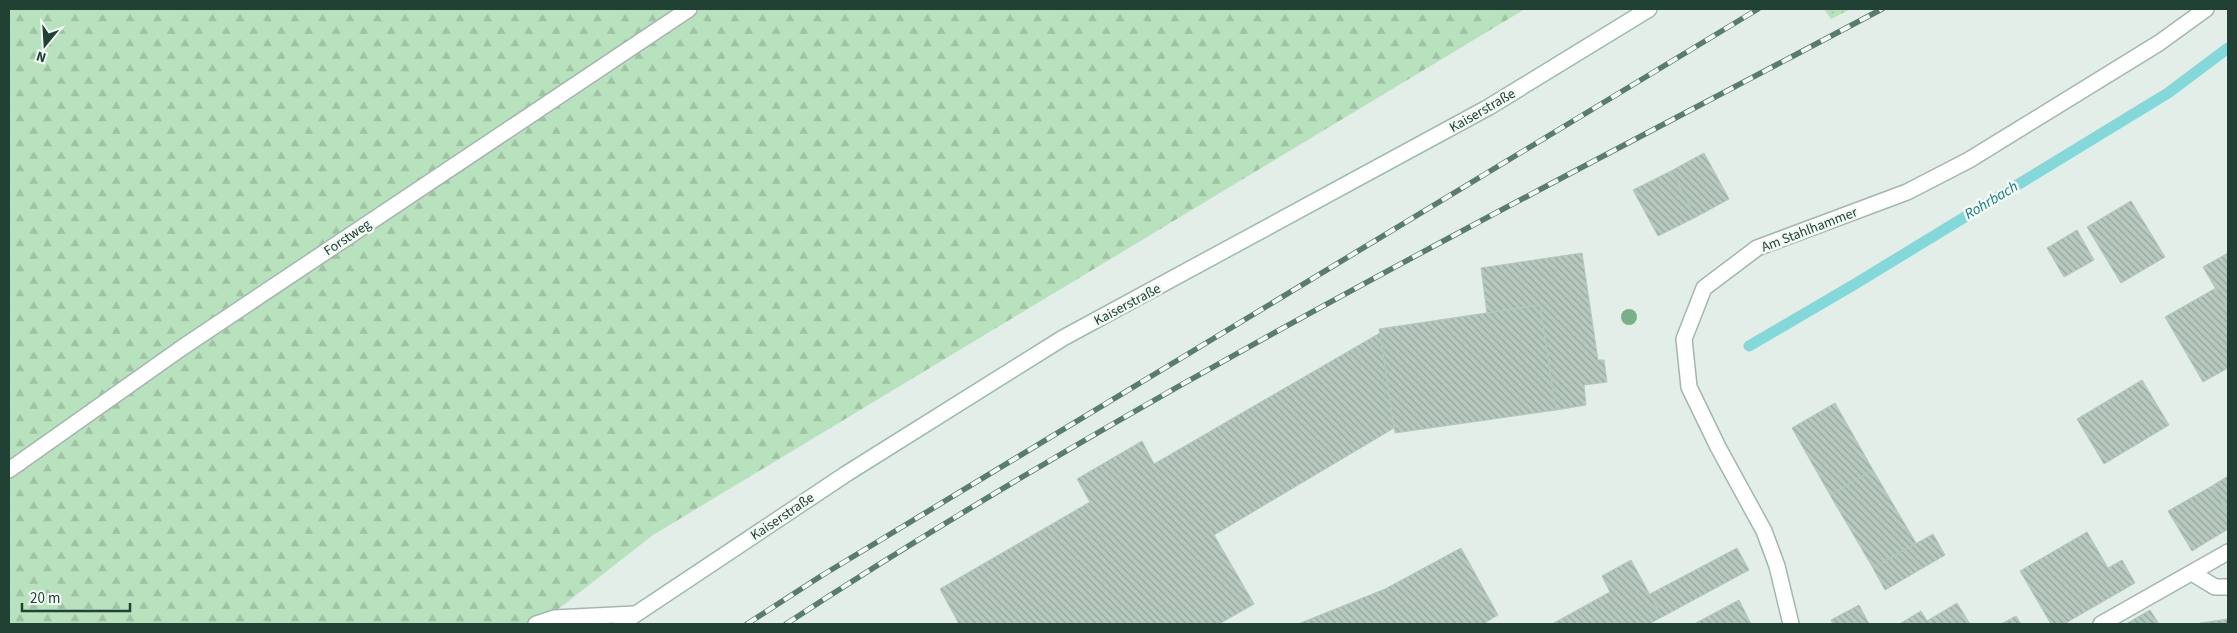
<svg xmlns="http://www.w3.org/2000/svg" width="2237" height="633" viewBox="0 0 2237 633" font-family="'Source Sans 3',sans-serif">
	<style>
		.grass { fill: url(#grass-dots) }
		.forest { fill: url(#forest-firs) }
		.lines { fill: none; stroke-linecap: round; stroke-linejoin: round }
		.stream { stroke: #84d8d9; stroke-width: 11 }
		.building { fill: url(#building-back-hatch); stroke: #b3c8bc }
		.minor-casing { stroke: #a4b7ad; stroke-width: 18 }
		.tertiary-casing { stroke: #a4b7ad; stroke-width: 18 }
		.secondary-casing { stroke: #9fbbad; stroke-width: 18 }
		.minor { stroke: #fff; stroke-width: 15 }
		.tertiary { stroke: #fff; stroke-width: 15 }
		.secondary { stroke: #fff; stroke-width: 15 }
		.rail-casing { stroke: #5a7c6e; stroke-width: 5.5 }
		.rail { stroke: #f3faf5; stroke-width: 4; stroke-dasharray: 11; stroke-linecap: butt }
		.tree { fill: #7aaf88 }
		.labels { text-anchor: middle; stroke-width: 5; stroke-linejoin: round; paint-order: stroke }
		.street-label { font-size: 14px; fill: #204133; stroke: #f3faf5 }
		.water-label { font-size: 15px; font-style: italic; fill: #137b7e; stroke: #f3faf5 }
	</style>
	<defs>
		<pattern id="grass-dots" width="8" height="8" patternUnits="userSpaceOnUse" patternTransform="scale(1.25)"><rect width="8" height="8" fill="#b8e1bd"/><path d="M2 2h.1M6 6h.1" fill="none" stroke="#9ec2a3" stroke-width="1.8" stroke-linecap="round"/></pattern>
		<pattern id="forest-firs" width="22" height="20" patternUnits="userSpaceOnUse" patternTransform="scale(1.25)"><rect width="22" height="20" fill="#b8e1bd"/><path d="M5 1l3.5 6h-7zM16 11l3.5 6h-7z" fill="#9ec2a3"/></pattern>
		<pattern id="building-back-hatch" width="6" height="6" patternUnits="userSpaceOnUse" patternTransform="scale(1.25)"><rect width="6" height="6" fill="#b7c9bf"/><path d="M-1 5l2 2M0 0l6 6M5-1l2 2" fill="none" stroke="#94a59c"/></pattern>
	</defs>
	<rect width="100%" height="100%" fill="#e2eee7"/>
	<path class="grass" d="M1824 9H1851L1831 19Z"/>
	<path class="forest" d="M9 9H1525L653 535 539 624H9Z"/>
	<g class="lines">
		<path class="stream" d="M1749 346 1855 284 2168 93 2228 48"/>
	</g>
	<path class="building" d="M1704 153 1729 199 1696 217 1671 171Z
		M1671 171 1696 217 1658 236 1633 190Z
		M2131 201 2165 257 2121 283 2087 227Z
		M2077 230 2094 260 2064 277 2047 248Z
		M1582 253 1598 360H1604L1607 382 1584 385 1586 405 1556 410 1540 305 1487 313 1481 268Z
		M2228 253V310L2203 267Z
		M2216 288 2228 310V368L2203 382 2165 317Z
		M1540 305 1556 410 1395 433 1379 329Z
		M1380 333 1394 428 1214 535 1254 604 1219 624H959L940 589 1090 502 1077 479 1142 441 1154 464Z
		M2142 380 2169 425 2104 464 2077 419Z
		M1835 403 1873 470 1830 495 1792 428Z
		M1873 470 1916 543 1873 568 1830 495Z
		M2228 476V513L2212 486Z
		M2212 486 2228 513V529L2192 551 2168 511Z
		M2087 532 2108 568 2122 560 2135 583 2064 624H2051L2020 571Z
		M1933 534 1945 555 1885 590 1873 568Z
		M1461 548 1498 615 1483 624H1298L1385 589Z
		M1737 548 1749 570 1662 617 1650 594Z
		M1631 560 1662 617 1649 624H1552L1610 592 1602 576Z
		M1739 600 1751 624H1694Z
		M1957 603 1970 624 1901 623 1921 611 1927 621Z
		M1859 605 1869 624H1833L1831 620Z
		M2150 610 2159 624H2126Z
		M2016 616 2021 624H2001Z
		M2228 619V624H2200V623Z"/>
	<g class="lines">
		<g class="minor-casing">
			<path id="minor" d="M2192 573 2215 587H2228
				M1791 624 1777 566 1764 531 1718 447 1689 387 1684 339 1704 288 1757 248 1907 192 1969 160 2159 43 2206 9
				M2101 624 2228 552"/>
		</g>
		<g class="tertiary-casing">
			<path id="tertiary" d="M9 470 183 347 689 9
				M536 624 554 618 635 614"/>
		</g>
		<g class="secondary-casing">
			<path id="secondary" d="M621 624 846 474 1063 338 1489 107 1649 9"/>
		</g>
		<use href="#minor" class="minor"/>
		<use href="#tertiary" class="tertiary"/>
		<use href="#secondary" class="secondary"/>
		<g class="rail-casing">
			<path id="rail" d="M747 624 821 576 1758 9
				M786 624C1137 394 1513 205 1882 9"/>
		</g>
		<use href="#rail" class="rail"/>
	</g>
	<circle class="tree" cx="1629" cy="317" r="8"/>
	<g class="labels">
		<g class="street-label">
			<text transform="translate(1482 110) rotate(-30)" y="5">Kaiserstraße</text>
			<text transform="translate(1809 229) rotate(-21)" y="5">Am Stahlhammer</text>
			<text transform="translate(347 237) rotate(-34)" y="5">Forstweg</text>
			<text transform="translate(1127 304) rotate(-28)" y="5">Kaiserstraße</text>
			<text transform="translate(782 516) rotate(-34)" y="5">Kaiserstraße</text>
		</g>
		<g class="water-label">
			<text transform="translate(1991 200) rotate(-31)" y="5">Rohrbach</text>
		</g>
	</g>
	<rect width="2237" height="633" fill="none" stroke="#204133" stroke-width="20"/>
	<g transform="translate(45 45) rotate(198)" stroke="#f3faf5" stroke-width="4" paint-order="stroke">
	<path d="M0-4L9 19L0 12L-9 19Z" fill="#204133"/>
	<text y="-8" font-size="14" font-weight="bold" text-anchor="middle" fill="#204133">N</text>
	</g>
	<path d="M22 603v8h108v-8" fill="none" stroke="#204133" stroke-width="2.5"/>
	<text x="30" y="603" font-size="15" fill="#204133" stroke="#f3faf5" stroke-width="4" paint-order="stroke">20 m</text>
</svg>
